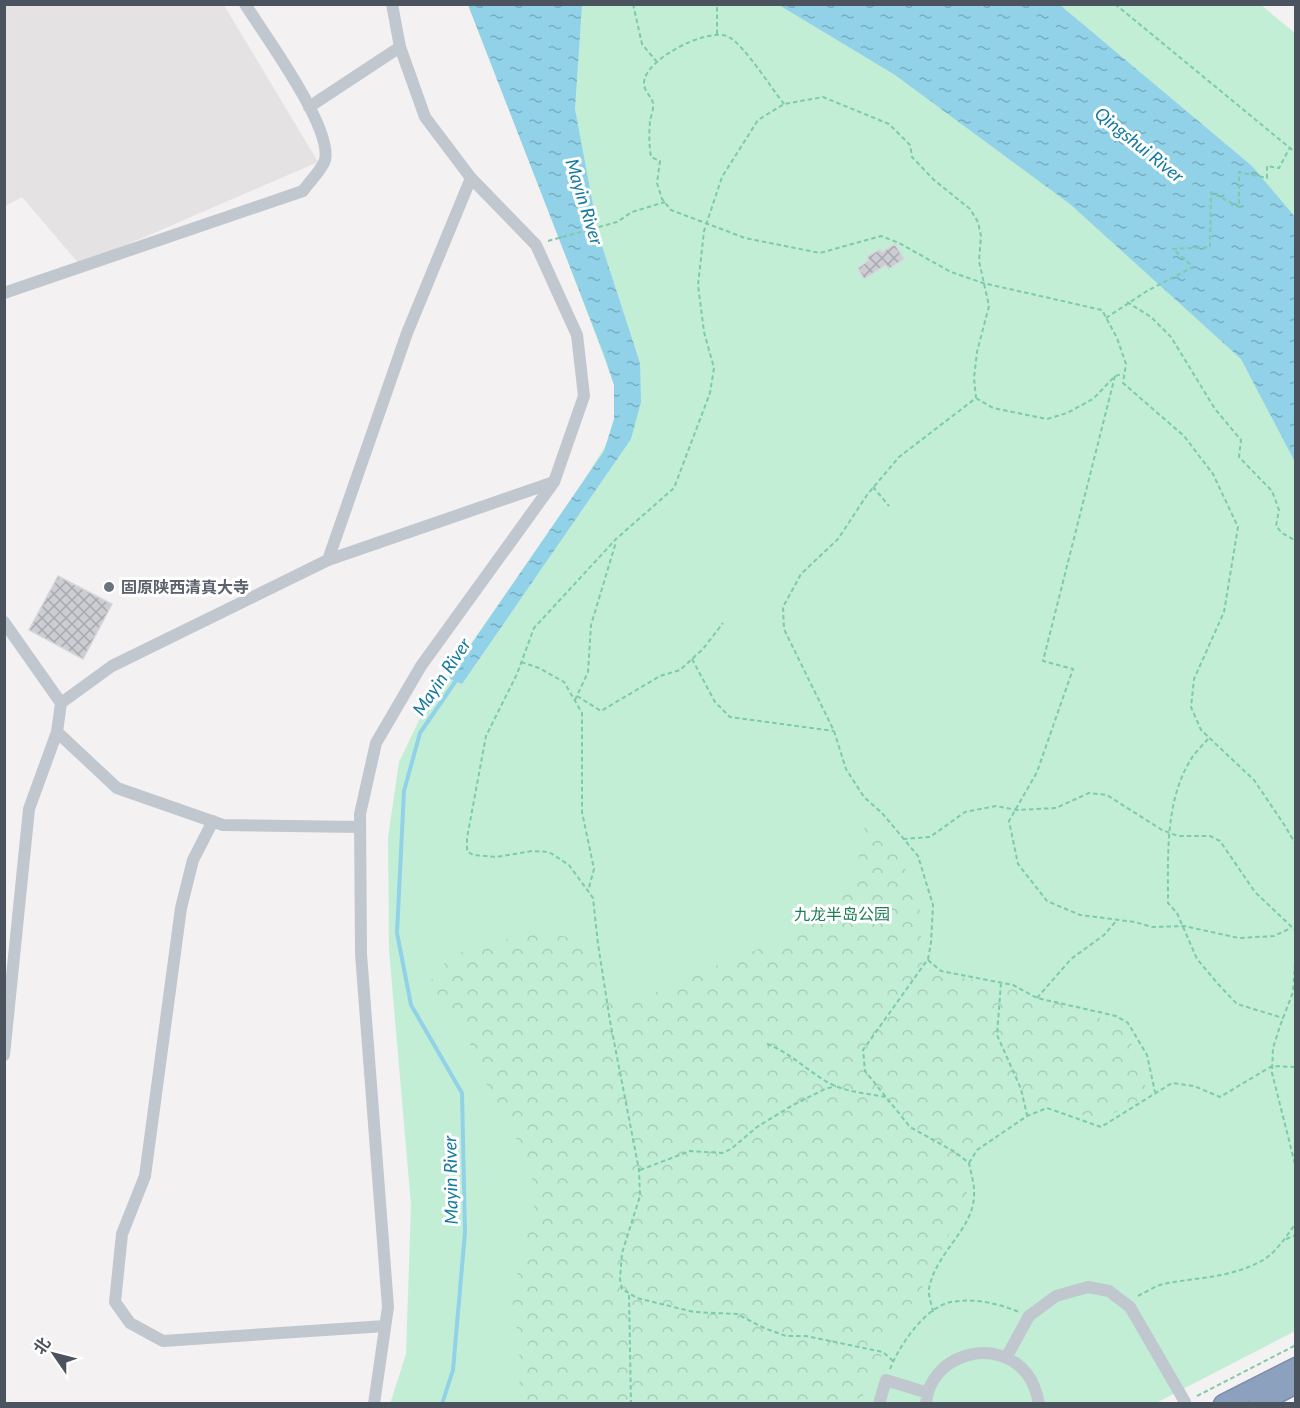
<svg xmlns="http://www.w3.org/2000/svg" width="1300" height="1408" viewBox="0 0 1300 1408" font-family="Lato,'Noto Sans SC',sans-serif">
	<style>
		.education { fill: #e4e2e3 }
		.green { fill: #c2eed6 }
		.forest { fill: url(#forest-crowns) }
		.water { fill: url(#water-ripples) }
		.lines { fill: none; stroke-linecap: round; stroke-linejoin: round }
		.stream { stroke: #91d2e9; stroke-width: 4 }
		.building { fill: url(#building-cross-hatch); stroke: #d5d7dc; stroke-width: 1.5 }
		.highway-casing { stroke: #768ca9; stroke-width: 21 }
		.path { stroke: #7ccba9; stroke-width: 2; stroke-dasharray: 4.5 3; stroke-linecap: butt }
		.minor { stroke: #c0c7cf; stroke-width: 12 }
		.highway { stroke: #8ba1bd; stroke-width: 18 }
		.worship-dot { fill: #6b7280; stroke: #fff; stroke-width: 2 }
		.labels { text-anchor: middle; stroke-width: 6; stroke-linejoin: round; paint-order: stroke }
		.worship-label { font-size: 16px; font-weight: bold; fill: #5b616d; stroke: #fff; text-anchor: start }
		.park-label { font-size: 16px; fill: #1c7e53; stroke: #fff }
		.water-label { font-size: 18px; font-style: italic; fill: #137aa0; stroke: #fff }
	</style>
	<defs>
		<pattern id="forest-crowns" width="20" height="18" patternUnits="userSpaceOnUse" patternTransform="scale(1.5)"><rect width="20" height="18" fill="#c2eed6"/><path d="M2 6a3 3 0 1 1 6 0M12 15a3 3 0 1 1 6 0" fill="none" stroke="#a8ceba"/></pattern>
		<pattern id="water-ripples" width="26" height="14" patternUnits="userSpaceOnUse" patternTransform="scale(1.5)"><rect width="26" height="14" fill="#91d2e9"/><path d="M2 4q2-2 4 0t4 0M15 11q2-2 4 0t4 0" fill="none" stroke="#78adc0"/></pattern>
		<pattern id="building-cross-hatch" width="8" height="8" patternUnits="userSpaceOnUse" patternTransform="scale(1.5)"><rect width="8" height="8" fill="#cbcdd3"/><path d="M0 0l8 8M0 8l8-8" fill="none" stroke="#a7a9ae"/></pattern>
	</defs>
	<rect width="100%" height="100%" fill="#f3f1f1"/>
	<path class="education" d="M5 5H224L318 162 80 265 22 197 5 206Z"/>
	<path class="green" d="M472 5H1261L1296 34 1295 1331 1156 1403 390 1404 406 1354 411 1205 389 950 388 838 399 762 422 714 576 493 616 429 617 392Z"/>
	<path class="forest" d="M865 825 877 828 893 845 919 896 923 971 953 975 1071 1004 1118 1026 1136 1050 1147 1092 1134 1104 1096 1121 1050 1100 1014 1114 958 1156 968 1197 921 1290 890 1337 863 1396 850 1403H511L521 1378 518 1335 512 1300 524 1243 534 1210 535 1190 526 1156 482 1076 470 1045 430 982 450 956 496 941 546 933 589 941 596 958 600 1003H630L727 961 791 937 853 886Z"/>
	<path class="water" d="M468 5H582L575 109 599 237 640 363 641 402 631 439 462 684 448 678 604 451 614 419V385L603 352Z
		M779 5H1060L1252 166 1295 217V462L1241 359 1070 204 895 75Z"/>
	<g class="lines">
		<path class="stream" d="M442 1404 453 1370 465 1232 462 1093 411 1005 397 933 404 791 420 733 457 679"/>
	</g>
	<path class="building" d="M895 244 904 259 889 269 886 265 864 279 858 268 869 260 867 257 880 249 882 252Z
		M58 576 112 604 83 659 29 630Z"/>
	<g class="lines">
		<g class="highway-casing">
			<path id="highway" d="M1223 1404 1296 1367
				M1258 1404 1296 1384"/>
		</g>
		<path class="path" d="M633 4 642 44 657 62
			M1115 4 1296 153
			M717 34V4
			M784 104C772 89 744 45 729 37 710 26 644 59 644 83 644 92 651 95 653 103 654 108 651 116 650 121 649 133 649 145 651 157L660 161 657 183 662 199 671 210 745 238 820 253 881 236 899 243 951 272 983 283 1102 310 1117 338 1126 364 1123 383 1184 436 1213 474 1238 527 1224 612 1194 679 1191 707 1201 730 1254 780 1285 826 1296 845
			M548 241 617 222 632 212 665 202
			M1127 302 1151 317 1171 337 1215 409 1241 440 1239 457 1272 491 1279 510 1276 526 1282 533 1296 541
			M1106 318 1147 291 1193 267 1173 249 1210 247 1211 192 1239 207V172L1267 178V166L1279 168 1289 149
			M1115 376 1043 661 1073 669 1037 772 1009 821 1018 864 1047 901 1080 915 1135 922 1152 927 1184 926 1239 938 1274 936 1291 928
			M976 398 993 408 1047 419 1067 413 1093 399 1115 376 1123 374
			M873 487 889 506
			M692 659 715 702 730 717 834 731
			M521 662 539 668 564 682 582 713V812L594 869 588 891
			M577 696 601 711 660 676 680 670 703 649 723 623
			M575 700 588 672 591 625 616 542
			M1208 739C1202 746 1194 753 1190 761 1165 802 1168 857 1168 903L1177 913 1197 959 1218 984 1237 1004 1283 1018
			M903 839 930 837 965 812 996 806 1017 810 1056 808 1089 793 1107 795 1162 830 1178 836H1210L1220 841 1255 892 1296 931
			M1296 948 1293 992 1280 1026 1273 1048 1272 1073 1296 1168
			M928 960 941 971 1013 985 1037 998 1116 1016 1128 1023 1147 1055 1155 1092
			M1001 983 997 1035 1021 1089 1027 1115
			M1037 998 1071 959 1104 935 1117 920
			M767 1044C792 1053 811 1075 835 1086 850 1092 870 1094 886 1097
			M969 1163 977 1150 1027 1116 1047 1108 1101 1127 1172 1083 1194 1086 1220 1097 1272 1066 1296 1067
			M640 1170 690 1151 722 1153 731 1149 757 1127 793 1105 825 1089 836 1086
			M1286 1239 1296 1235
			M629 1295 631 1404
			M1138 1296C1146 1292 1155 1286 1163 1284 1198 1277 1235 1278 1266 1258 1278 1250 1287 1235 1296 1223
			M933 1312C932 1305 928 1296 929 1289 935 1253 973 1230 974 1196 975 1185 971 1174 969 1163L955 1152 910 1127 865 1071 863 1050 928 959 931 943 933 905 918 856 882 813 864 797 846 769 834 731 784 629 783 607 801 574 838 539 867 495 899 457 976 398
			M893 1361 883 1352 806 1336H786L764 1328 737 1314 694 1312 637 1298 622 1289 620 1279 622 1253 640 1196 639 1170 610 1021 598 944 593 898 569 865 549 852 532 851 497 857 473 855 467 851V838L486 736 517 674 534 628 616 539 674 488 710 393 714 368 704 332 698 285 704 231 722 177 758 120 784 104 823 97 889 124 910 145 912 157 934 180 970 209 978 222 981 236 979 261 989 306 977 352 974 378 976 398
			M890 1369C899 1346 925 1307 951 1302 974 1298 997 1303 1019 1312
			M1197 1396 1296 1345"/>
		<path class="minor" d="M309 107 400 47
			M4 293 303 191C309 182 322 170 325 160 333 128 264 34 245 4
			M328 560 407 333 471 178
			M4 622 61 703 57 732 29 809 4 1055
			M61 703 112 666 328 560 554 482
			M57 732 117 788 223 825 360 827
			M213 821 193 860 181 908 145 1176 122 1234 115 1302 130 1323 163 1341 385 1326
			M1006 1358 1029 1316 1056 1296 1088 1287 1109 1291 1130 1307 1185 1402
			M374 1404 388 1307 361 954 360 814 376 743 421 666 554 482 584 396 577 335 536 245 471 178 425 117 400 47 392 4
			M879 1404 886 1380 928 1393
			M926 1404C929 1354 997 1335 1027 1374 1034 1383 1037 1393 1039 1404"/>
		<use href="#highway" class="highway"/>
	</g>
	<circle class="worship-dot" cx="109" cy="587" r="6"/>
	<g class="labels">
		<g class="worship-label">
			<text x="121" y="593">固原陕西清真大寺</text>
		</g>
		<g class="park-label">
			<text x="842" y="920">九龙半岛公园</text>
		</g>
		<g class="water-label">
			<text transform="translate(1139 145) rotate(39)" y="6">Qingshui River</text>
			<text transform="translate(584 202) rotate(73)" y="6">Mayin River</text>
			<text transform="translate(442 677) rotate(-56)" y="6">Mayin River</text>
			<text transform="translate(451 1180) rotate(-91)" y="6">Mayin River</text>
		</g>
	</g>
	<rect width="1300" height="1408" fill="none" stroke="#4a535e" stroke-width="12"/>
	<g transform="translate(54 1354) rotate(305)" stroke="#ffffff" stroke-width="4.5" paint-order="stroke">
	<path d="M0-4.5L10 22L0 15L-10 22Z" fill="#4a535e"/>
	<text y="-9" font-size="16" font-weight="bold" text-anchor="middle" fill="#4a535e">北</text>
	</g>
</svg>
